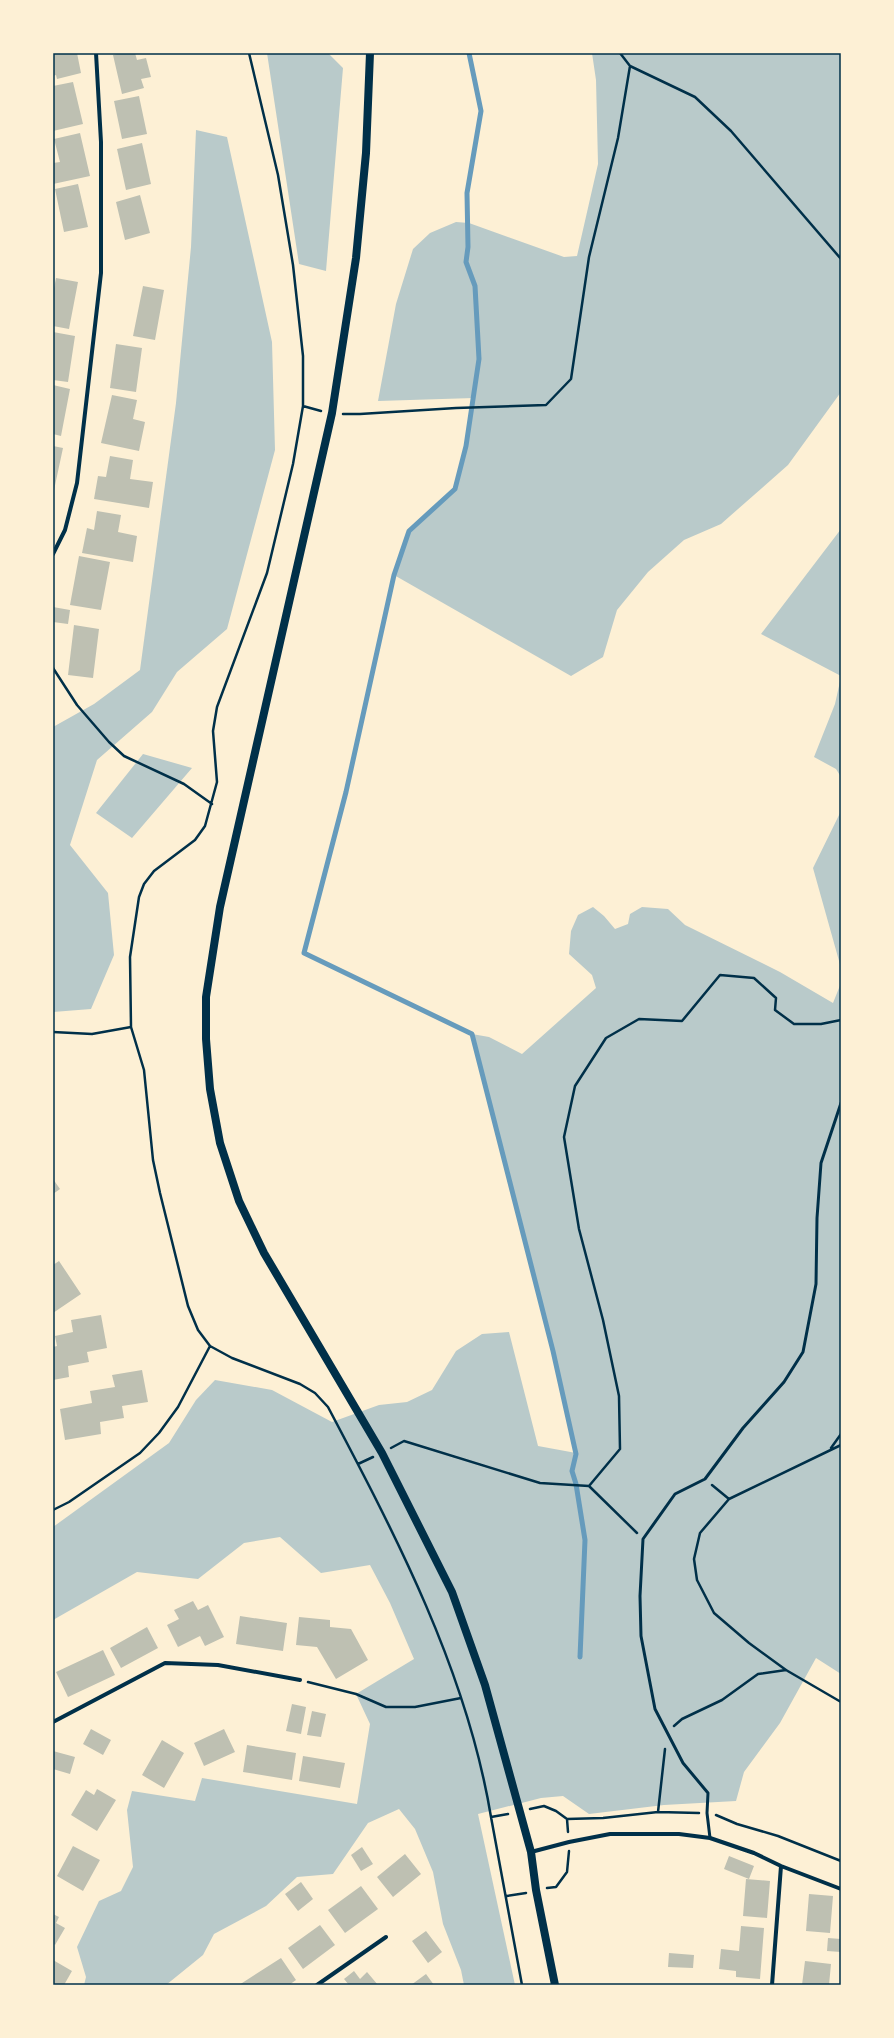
<svg xmlns="http://www.w3.org/2000/svg" width="894" height="2038" viewBox="0 0 894 2038" font-family="Mulish,sans-serif">
	<style>
		.green { fill: #b9caca }
		.lines { fill: none; stroke-linecap: round; stroke-linejoin: round }
		.stream { stroke: #669bbc; stroke-width: 5 }
		.building { fill: #bec0b2 }
		.path { stroke: #003049; stroke-width: 2.5 }
		.service { stroke: #003049; stroke-width: 3 }
		.minor { stroke: #003049; stroke-width: 4 }
		.secondary { stroke: #003049; stroke-width: 8 }
		.neatline { fill: none; stroke: #003049; stroke-width: 1.5 }
	</style>
	<rect width="100%" height="100%" fill="#fdf0d5"/>
	<path class="green" d="M267 53H328L343 68 326 271 299 264Z
		M592 53H841V392L788 465 721 524 684 540 648 572 617 610 603 657 571 676 394 575 409 531 455 489 466 446 474 398 378 401 396 304 413 249 430 233 456 222 469 223 564 257 577 256 598 164 596 80Z
		M196 130 227 137 272 342 275 450 227 629 177 672 152 712 97 760 70 845 108 893 114 955 91 1009 53 1012V727L94 704 140 670 176 403 191 247Z
		M841 529V676L761 634Z
		M841 677V777L836 769 814 757 835 704Z
		M143 754 192 768 132 838 96 813Z
		M841 811V968L813 868Z
		M593 907 604 916 615 929 628 924 630 914 642 907 668 909 685 925 780 972 833 1003 841 983V1674L816 1658 780 1723 744 1772 736 1801 664 1805 589 1814 563 1796 541 1798 478 1814 515 1985H464L461 1970 443 1924 433 1872 415 1829 399 1809 368 1823 333 1874 297 1877 266 1906 214 1934 203 1955 166 1985H84L86 1977 77 1947 99 1901 121 1891 133 1867 127 1810 132 1791 195 1801 202 1778 357 1804 370 1724 356 1694 414 1659 390 1603 370 1565 321 1573 280 1537 244 1543 198 1579 137 1572 53 1620V1527L169 1443 196 1400 215 1380 272 1390 332 1422 379 1405 407 1402 432 1390 456 1351 482 1334 509 1332 538 1446 576 1453 553 1351 472 1034 489 1037 522 1054 596 988 592 975 569 954 571 931 578 915Z"/>
	<g class="lines">
		<path class="stream" d="M469 53 481 111 467 193 468 247 466 262 475 286 479 359 466 446 455 489 409 531 394 575 346 792 304 953 472 1034 553 1351 576 1454 572 1471 576 1484 585 1540 580 1657"/>
	</g>
	<path class="building" d="M53 53H77L81 73 57 79 56 75 53 76Z
		M121 53H135L137 60 146 58 151 77 141 79 144 88 122 94 113 55Z
		M73 82 83 124 53 131V86Z
		M139 96 147 134 122 139 114 101Z
		M80 133 90 176 53 184V163L60 162 54 139Z
		M142 143 151 184 126 190 117 149Z
		M78 184 88 227 64 232 55 189Z
		M140 195 150 233 125 240 116 202Z
		M56 278 78 282 69 329 53 326V293Z
		M143 286 164 290 155 340 133 336Z
		M53 332 75 336 68 382 53 380Z
		M116 344 142 348 136 392 110 388Z
		M53 385 70 389 61 436 53 434Z
		M112 395 137 400 133 419 145 422 139 451 101 443Z
		M53 446 63 448 54 490H53Z
		M110 456 133 460 130 479 153 482 149 508 94 499 98 476 106 477Z
		M97 511 121 515 118 532 137 536 133 562 82 553 87 528 94 530Z
		M79 556 110 562 101 610 70 605Z
		M53 607 70 610 68 624 53 622Z
		M74 625 99 629 93 678 68 675Z
		M53 1179 60 1189 53 1194Z
		M59 1261 81 1294 53 1313V1265Z
		M101 1315 107 1348 87 1352 89 1362 68 1366 69 1377 53 1380V1347L57 1346 55 1336 73 1332 71 1320Z
		M142 1370 148 1402 122 1406 124 1418 100 1422 101 1434 65 1440 60 1409 92 1403 90 1391 115 1387 112 1375Z
		M193 1601 198 1610 208 1605 224 1637 205 1646 200 1636 178 1647 167 1625 179 1619 174 1610Z
		M240 1616 287 1623 283 1651 236 1644Z
		M299 1617 330 1620V1627L351 1629 368 1660 336 1679 317 1647 296 1645Z
		M147 1627 158 1648 121 1668 110 1648Z
		M103 1650 115 1675 68 1697 56 1672Z
		M292 1704 306 1707 301 1734 286 1731Z
		M312 1711 326 1714 321 1737 307 1735Z
		M91 1729 111 1740 103 1755 83 1744Z
		M224 1729 235 1752 204 1766 194 1743Z
		M162 1740 184 1753 164 1788 142 1775Z
		M247 1745 296 1753 292 1780 243 1772Z
		M53 1751 75 1757 70 1774 53 1769Z
		M303 1756 345 1763 340 1788 299 1781Z
		M97 1789 116 1800 97 1831 71 1815 86 1790 94 1795Z
		M73 1846 100 1860 83 1891 57 1876Z
		M362 1847 373 1864 361 1871 351 1855Z
		M405 1854 421 1874 393 1897 377 1877Z
		M729 1856 754 1866 749 1879 724 1869Z
		M746 1879 770 1881 767 1918 743 1916Z
		M301 1882 313 1899 298 1911 285 1894Z
		M361 1886 378 1909 345 1933 328 1910Z
		M809 1894 833 1896 830 1933 806 1931Z
		M53 1914 59 1917 56 1923 65 1928 55 1945 53 1943Z
		M320 1925 335 1945 303 1969 288 1948Z
		M741 1926 764 1928 760 1979 736 1977V1971L719 1969 721 1949 739 1951Z
		M426 1931 442 1952 428 1963 412 1941Z
		M828 1938 841 1939V1952L827 1951Z
		M669 1953 694 1955 693 1968 668 1967Z
		M281 1958 296 1980 289 1985H239Z
		M53 1960 72 1971 64 1985H53Z
		M805 1961 831 1964 829 1985H802Z
		M354 1971 360 1979 367 1972 378 1985H349L344 1979Z
		M426 1974 434 1985H411Z"/>
	<g class="lines">
		<path class="path" d="M249 53 278 175 293 265 303 356V406L293 464 267 573 217 707 213 731 217 782 205 826 195 840 154 871 144 884 139 897 130 957 131 1027 144 1070 153 1160 160 1193 188 1306 198 1330 210 1346 232 1358 300 1384 315 1393 328 1407C396 1536 467 1671 491 1817
			M620 53 630 66 695 97 731 131 841 259
			M303 406 321 411
			M343 414H360L456 408 546 405 571 379 589 257 618 138 630 66
			M53 668 77 705 109 742 124 756 184 784 212 804
			M53 1032 92 1034 131 1027
			M391 1448 404 1441 540 1483 589 1486 637 1533
			M831 1448 841 1434
			M358 1464 373 1457
			M712 1485 729 1499 841 1445
			M589 1486 620 1449 619 1396 603 1320 579 1229 564 1137 575 1086 606 1038 639 1019 682 1021 720 975 754 978 776 998 775 1010 794 1024H821L841 1020
			M729 1499 700 1533 694 1559 697 1580 714 1613 749 1643 786 1670 841 1702
			M53 1510 69 1502 140 1453 159 1433 178 1407 210 1346
			M308 1682 356 1694 386 1707H415L461 1698
			M674 1726 682 1719 722 1700 758 1674 786 1670
			M530 1809 544 1806 556 1811 567 1819 603 1818 658 1812 699 1813
			M658 1812 665 1749
			M508 1814 491 1817 522 1985
			M716 1815 737 1824 778 1836 841 1861
			M567 1819 568 1832
			M547 1888 556 1887 567 1872 569 1851
			M507 1896 526 1893"/>
		<path class="service" d="M710 1838 707 1813 708 1793 683 1763 655 1709 641 1636 640 1596 643 1539 675 1494 705 1479 743 1428 784 1382 803 1352 816 1284 817 1218 821 1163 841 1103"/>
		<path class="minor" d="M53 554 65 530 77 483 101 273V142L96 53
			M53 1722 165 1663 218 1665 300 1680
			M531 1852 569 1842 610 1834H679L710 1838 754 1853 781 1866 841 1889
			M317 1985 386 1937
			M772 1985 781 1866"/>
		<path class="secondary" d="M370 53 366 153 356 258 332 413 220 907 206 997V1039L210 1089 220 1143 239 1201 264 1253 382 1453 452 1592 485 1685 531 1852 536 1890 555 1985"/>
	</g>
	<rect width="894" height="2038" fill="none" stroke="#fdf0d5" stroke-width="108"/>
	<rect x="54" y="54" width="786" height="1930" class="neatline"/>
</svg>
